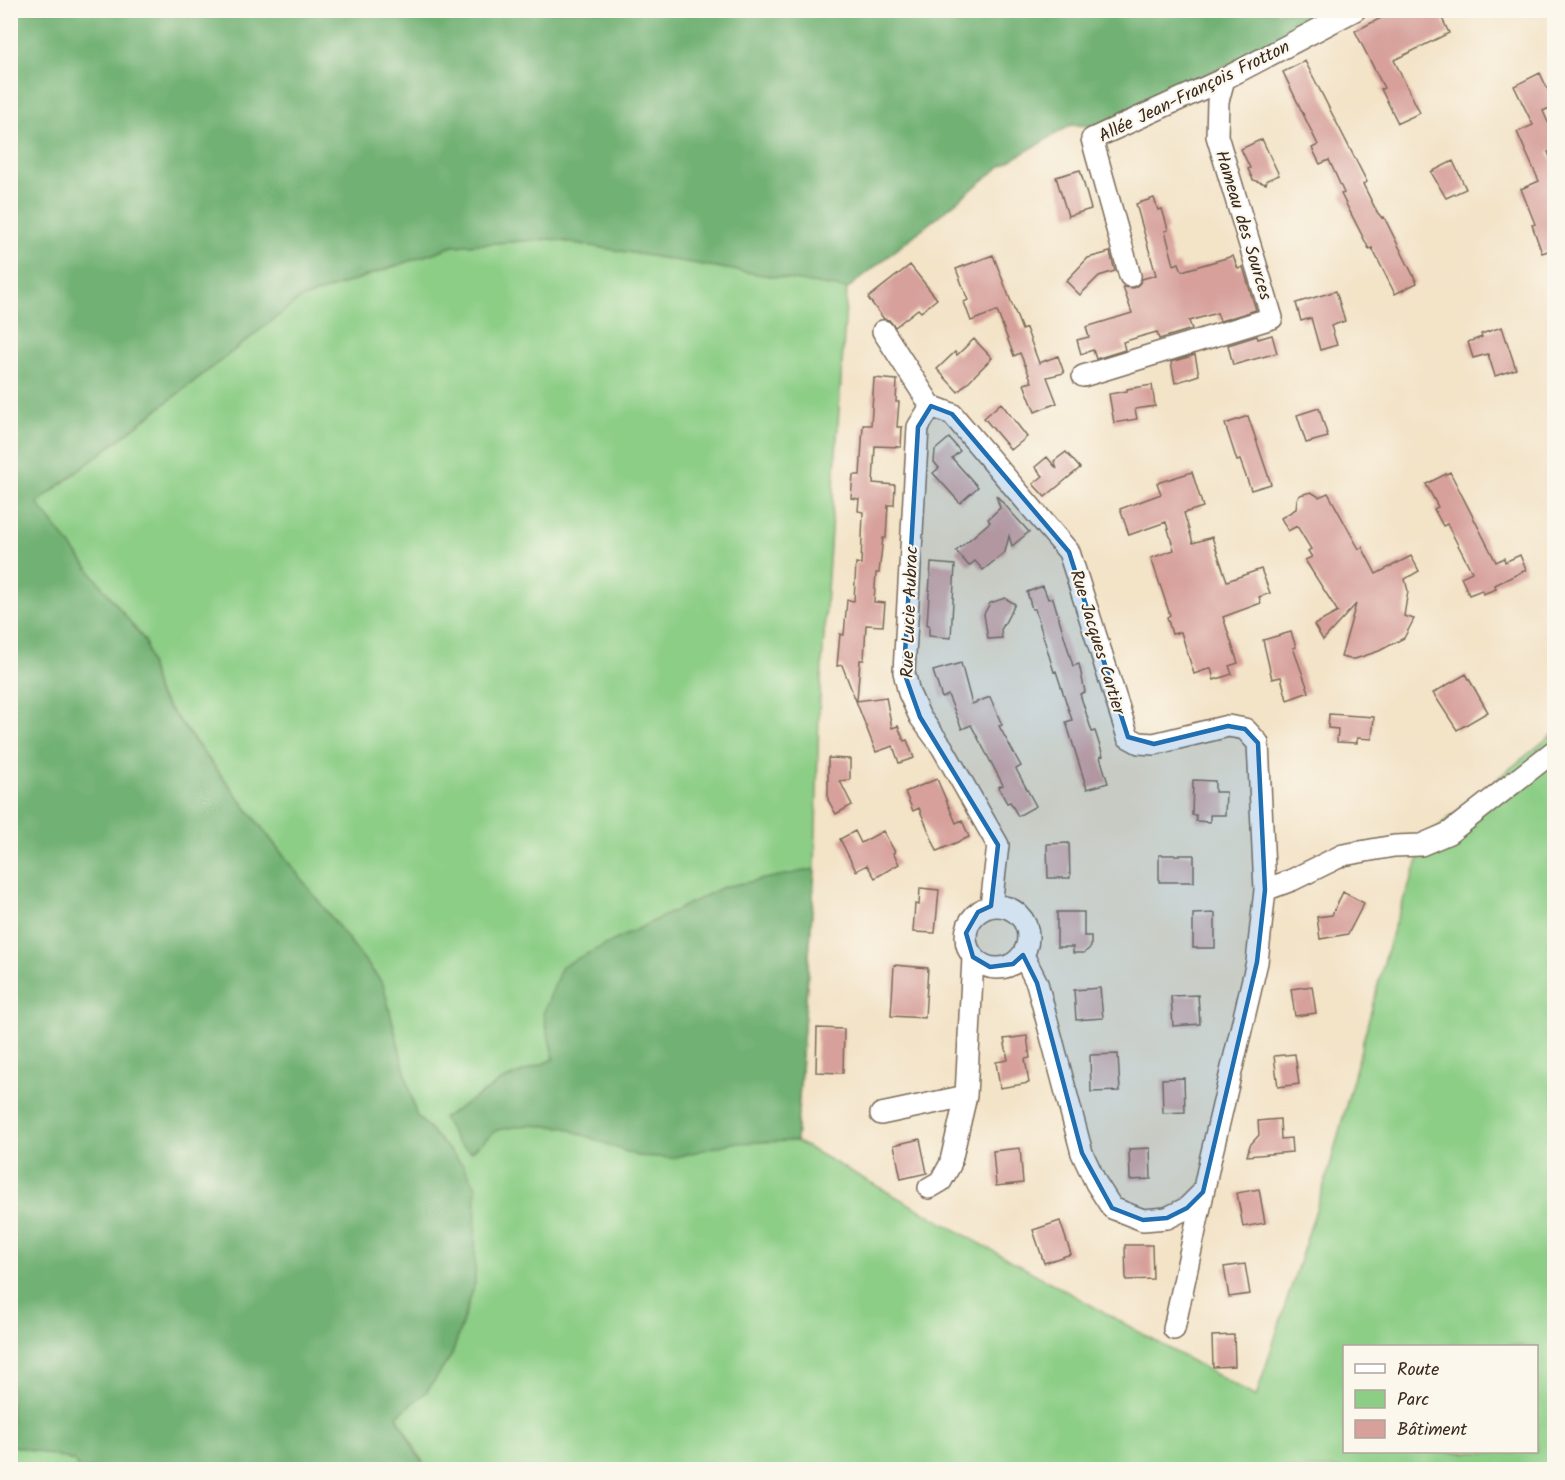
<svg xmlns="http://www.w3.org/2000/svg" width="1565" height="1480" viewBox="0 0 1565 1480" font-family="Kalam,sans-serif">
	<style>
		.green { fill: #8cce86; stroke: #647c52; stroke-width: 1.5; fill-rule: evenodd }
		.forest { fill: #71b173; stroke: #566e48; stroke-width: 1.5 }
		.building { fill: #d7a09b }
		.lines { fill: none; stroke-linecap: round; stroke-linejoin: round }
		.minor-casing { stroke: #7b6b59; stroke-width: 24 }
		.minor { stroke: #fff; stroke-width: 21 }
		.marked { fill: #1f6fb2; fill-opacity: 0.2; stroke: #1f6fb2; stroke-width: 4.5; stroke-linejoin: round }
		.labels { text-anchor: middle; stroke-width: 4.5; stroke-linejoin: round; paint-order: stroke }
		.street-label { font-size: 18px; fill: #3b2a1e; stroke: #fbf7ec }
	</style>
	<rect width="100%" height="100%" fill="#fbf7ec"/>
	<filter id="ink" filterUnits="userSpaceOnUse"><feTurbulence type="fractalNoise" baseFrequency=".0167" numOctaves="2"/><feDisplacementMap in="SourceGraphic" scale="12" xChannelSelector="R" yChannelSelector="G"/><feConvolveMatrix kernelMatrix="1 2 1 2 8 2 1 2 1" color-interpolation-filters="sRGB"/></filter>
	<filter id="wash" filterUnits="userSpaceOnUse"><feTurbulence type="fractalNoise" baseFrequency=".008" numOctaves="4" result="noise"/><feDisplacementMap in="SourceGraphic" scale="24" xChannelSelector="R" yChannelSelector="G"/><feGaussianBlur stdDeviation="1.35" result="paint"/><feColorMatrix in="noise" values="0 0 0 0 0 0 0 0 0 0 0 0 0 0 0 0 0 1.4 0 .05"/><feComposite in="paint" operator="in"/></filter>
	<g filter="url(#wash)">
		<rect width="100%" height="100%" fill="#f3e3c7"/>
		<path class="green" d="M550 239 847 289 819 711 815 869 796 1141 1256 1397 1330 1166 1392 932 1427 836 1554 733V1469H427L397 1416 427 1391 452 1355 475 1283 463 1165 416 1115 383 984 157 692 145 641 37 503 300 299 453 246ZM1344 1346H1536V1452H1344Z
			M11 1445 72 1460 81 1469 11 1470Z"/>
		<path class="forest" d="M11 11H1338L1242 58 1127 110 1097 126 1071 125 1001 166 847 289 550 239 453 246 300 299 37 503 145 641 157 693 383 984 416 1115 463 1165 476 1187 475 1283 452 1355 427 1391 397 1416 416 1453 427 1469H81L72 1460 11 1445Z
			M815 869 796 1141 732 1143 672 1158 637 1156 563 1127 528 1125 497 1130 471 1152 457 1142 443 1118 503 1080 554 1059 543 1014 562 966 723 887Z"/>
		<g id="blocks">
			<path class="building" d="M1397 10H1438L1449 33 1394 60 1420 113 1398 123 1381 89 1384 88 1355 31Z
				M1305 61 1367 182 1363 184 1377 212 1382 218 1384 217 1417 283 1395 294 1372 248 1369 249 1341 194 1344 193 1329 160 1320 164 1312 148 1318 145 1283 72Z
				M1540 73 1554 103V106L1543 111 1554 136V149L1548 152 1554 167V249L1542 253 1532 225 1535 224 1521 189 1539 181 1517 132 1533 125 1514 86Z
				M1262 139 1279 175 1267 180 1266 184 1253 180 1248 169 1250 168 1241 149Z
				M1453 161 1466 189 1446 198 1431 172Z
				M1080 170 1091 209 1068 216 1056 177Z
				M1154 198 1158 210 1162 209 1166 222 1168 230 1165 231 1174 265 1179 263 1182 271 1233 256 1238 269 1243 267 1256 310 1220 321 1217 313 1189 321 1192 329 1159 339 1157 332 1139 337 1123 342 1125 350 1096 359 1093 350 1081 354 1077 340 1089 337 1086 327 1132 313 1123 287 1134 288 1139 284 1142 279 1156 275 1136 204Z
				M1110 252 1115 271 1099 276 1080 295 1066 281 1088 258Z
				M993 255 1022 330 1026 328 1039 363 1058 356 1064 373 1047 377 1057 403 1035 412 1024 384 1032 382 1020 353 1014 356 997 311 971 321 964 302 968 300 956 269Z
				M910 265 937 299 921 312 918 309 895 327 889 320 884 319 868 298Z
				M1336 291 1345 321 1331 326 1337 345 1320 350 1311 318 1301 321 1296 303Z
				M1502 327 1516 369 1495 376 1488 354 1473 358 1468 342 1482 337 1481 334Z
				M1272 335 1277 353 1233 365 1228 345 1257 336 1258 339Z
				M974 339 992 358 958 392 937 369 955 352 957 355Z
				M1195 355 1199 375 1175 383 1171 362Z
				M874 378 897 380 896 402H899L897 427H902L901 447 875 446 873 483 895 485 894 505H888L886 538H883L879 573H876L874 602 885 603 883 626 866 625 864 660H860L857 701 886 697 892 728 898 726 904 741 907 740 914 758 899 763 893 746 876 752 842 665 837 666 840 634 844 635 847 600 854 601 856 563 861 564 863 512 858 511 859 499 851 498 853 475H860L863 425H871Z
				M1152 385 1155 406 1135 409 1137 419 1114 423 1109 394 1127 391V389Z
				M1001 403 1027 437 1011 450 984 418Z
				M1319 408 1328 437 1306 443 1297 415Z
				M1248 416 1271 484 1251 490 1240 460 1237 461 1225 424Z
				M949 438 960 451 952 458 978 487 960 503 933 473 939 468 934 462 935 450Z
				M1066 452 1080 468 1045 497 1033 484 1043 476 1035 467 1047 457 1057 469 1054 461Z
				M1192 472 1203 507 1184 513 1193 543 1212 537 1227 581 1261 569 1270 593 1259 597 1261 603 1223 617 1238 663 1229 666 1232 674 1214 680 1211 668 1194 674 1181 632 1172 634 1167 617 1170 615 1151 558 1174 550 1166 522 1129 535 1120 509 1161 494 1157 483Z
				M1450 472 1496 562 1504 558 1505 562 1520 555 1526 570 1495 585 1496 589 1483 594 1482 590 1469 595 1461 577 1472 572 1447 524 1443 526 1434 509 1438 507 1426 484Z
				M1311 492 1319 497 1328 493 1359 549 1362 547 1376 574 1411 556 1419 571 1405 579 1408 591 1404 616 1414 619 1404 638 1379 651 1355 659H1350L1341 657 1356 604 1323 640 1314 625 1338 612 1305 560 1312 557 1308 551 1311 549 1297 526 1288 531 1281 518 1296 509 1297 499 1300 495Z
				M996 495 1029 532 1012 546 1009 536 1005 552 983 570 975 561 969 566 956 551 990 522 988 519 1000 508Z
				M931 563 955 565 951 638 929 636V625H927Z
				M1043 586 1048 599 1053 598 1073 666 1079 664 1085 692 1080 694 1092 732 1095 731 1103 756 1100 757 1108 783 1087 789 1066 722 1072 720 1056 671 1054 672 1035 609H1032L1027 592Z
				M1005 598 1015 604 1001 630 1002 638 988 639 984 614 990 603Z
				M1291 632 1296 647 1293 648 1309 692 1287 700 1281 677 1272 679 1263 640Z
				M961 663 972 704 990 697 1002 725 999 726 1021 766 1016 769 1036 806 1018 816 1010 802 1007 803 998 787 1003 785 971 725 962 729 948 695 942 698 933 671Z
				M1466 674 1488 712 1457 730 1433 693Z
				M1329 714 1374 717 1372 739 1357 738V743L1337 742 1338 729 1328 728Z
				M828 758 850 759V780L840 781 852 805 836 814 828 800Z
				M937 779 956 823 962 820 969 837 937 851 919 808 913 811 905 792Z
				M1193 780 1215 781V792H1226L1225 815H1210V822L1196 821V815H1192Z
				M855 831 861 843 883 831 895 852 893 853 899 864 875 878 867 865 856 871 840 839Z
				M1069 843 1070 878H1048L1047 844Z
				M1159 855H1194V882H1159Z
				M920 888 939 890 935 933 913 932 915 904 919 905Z
				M1343 892 1364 903 1348 934 1320 939 1317 917 1332 915Z
				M1057 912H1084V936H1091V947L1084 953H1073V947H1057Z
				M1215 913V948H1193V914Z
				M894 965 928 968 925 1018 891 1016Z
				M1312 986 1316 1013 1295 1016 1291 989Z
				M1100 988 1103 1018 1076 1020 1074 990Z
				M1198 995 1200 1024 1173 1026 1171 996Z
				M817 1028 844 1029 843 1073 816 1072Z
				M1027 1036 1030 1058 1025 1059 1029 1083 1000 1088 996 1062 1008 1060 1004 1039Z
				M1118 1054 1120 1091 1091 1092 1090 1055Z
				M1295 1054 1299 1084 1278 1087 1274 1056Z
				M1184 1078 1185 1112 1163 1113 1162 1079Z
				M1280 1119 1281 1139 1291 1138 1292 1152 1247 1156 1250 1145 1259 1135 1258 1121Z
				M920 1139 927 1173 901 1179 894 1145Z
				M1020 1148 1023 1183 996 1186 993 1151Z
				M1150 1148 1151 1179 1130 1180 1129 1149Z
				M1259 1189 1265 1223 1243 1227 1237 1193Z
				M1060 1221 1071 1254 1044 1263 1033 1230Z
				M1125 1245H1152L1153 1279 1126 1280Z
				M1245 1264 1250 1294 1229 1297 1224 1267Z
				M1234 1335 1235 1366 1213 1367 1212 1336Z"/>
		</g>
	</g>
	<g filter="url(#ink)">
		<use href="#blocks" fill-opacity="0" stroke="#7b6b59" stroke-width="1.5"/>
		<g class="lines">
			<g class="minor-casing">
				<path id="minor" d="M1130 276 1092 139 1224 79 1355 10
					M883 331 931 406 952 414 1069 552 1128 737 1139 743 1154 744 1228 726 1245 729 1258 743 1265 890
					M1083 376 1272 318 1217 136 1218 101 1224 79
					M931 406 918 427 904 672 909 693 920 717 942 747 998 845 991 906
					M966 937a31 31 0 1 1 62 0a31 31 0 1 1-62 0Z
					M1023 955 1037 983 1082 1153 1096 1183 1112 1208 1143 1220 1167 1218 1187 1208 1203 1192
					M881 1114 966 1096
					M929 1188 941 1181 950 1165 966 1096 973 957
					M1174 1329 1209 1165 1257 962 1265 890 1292 880 1343 855 1394 846 1421 845 1449 833 1554 751"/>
			</g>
			<use href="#minor" class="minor"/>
		</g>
	</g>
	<path class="marked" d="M931 406 952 414 1069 552 1128 737 1154 744 1228 726 1245 729 1258 743 1265 890 1257 962 1203 1192 1187 1208 1167 1218 1143 1220 1112 1208 1082 1153 1037 983 1023 955 1013 964 990 967 973 957 966 933 978 912 991 906 998 845 920 717 904 672 918 427Z"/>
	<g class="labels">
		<g class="street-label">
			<text transform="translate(1194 91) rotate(-26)" y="6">Allée Jean-François Frotton</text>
			<text transform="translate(1244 225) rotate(73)" y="6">Hameau des Sources</text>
			<text transform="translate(909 612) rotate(-88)" y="6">Rue Lucie Aubrac</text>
			<text transform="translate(1098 642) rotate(73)" y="6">Rue Jacques Cartier</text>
		</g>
	</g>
	<rect width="1565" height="1480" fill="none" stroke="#fbf7ec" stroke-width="36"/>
	<rect x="1343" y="1345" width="195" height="108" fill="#fbf7ec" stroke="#aea59a" stroke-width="1.5"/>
	<rect x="1355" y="1364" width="30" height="9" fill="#ffffff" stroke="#aea59a" stroke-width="1.5"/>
	<text x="1397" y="1375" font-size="18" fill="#3b2a1e">Route</text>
	<rect x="1355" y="1390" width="30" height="18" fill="#8cce86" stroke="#aea59a" stroke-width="1.5"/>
	<text x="1397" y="1405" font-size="18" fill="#3b2a1e">Parc</text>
	<rect x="1355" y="1420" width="30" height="18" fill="#d7a09b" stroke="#aea59a" stroke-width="1.5"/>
	<text x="1397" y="1435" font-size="18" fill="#3b2a1e">Bâtiment</text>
</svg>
